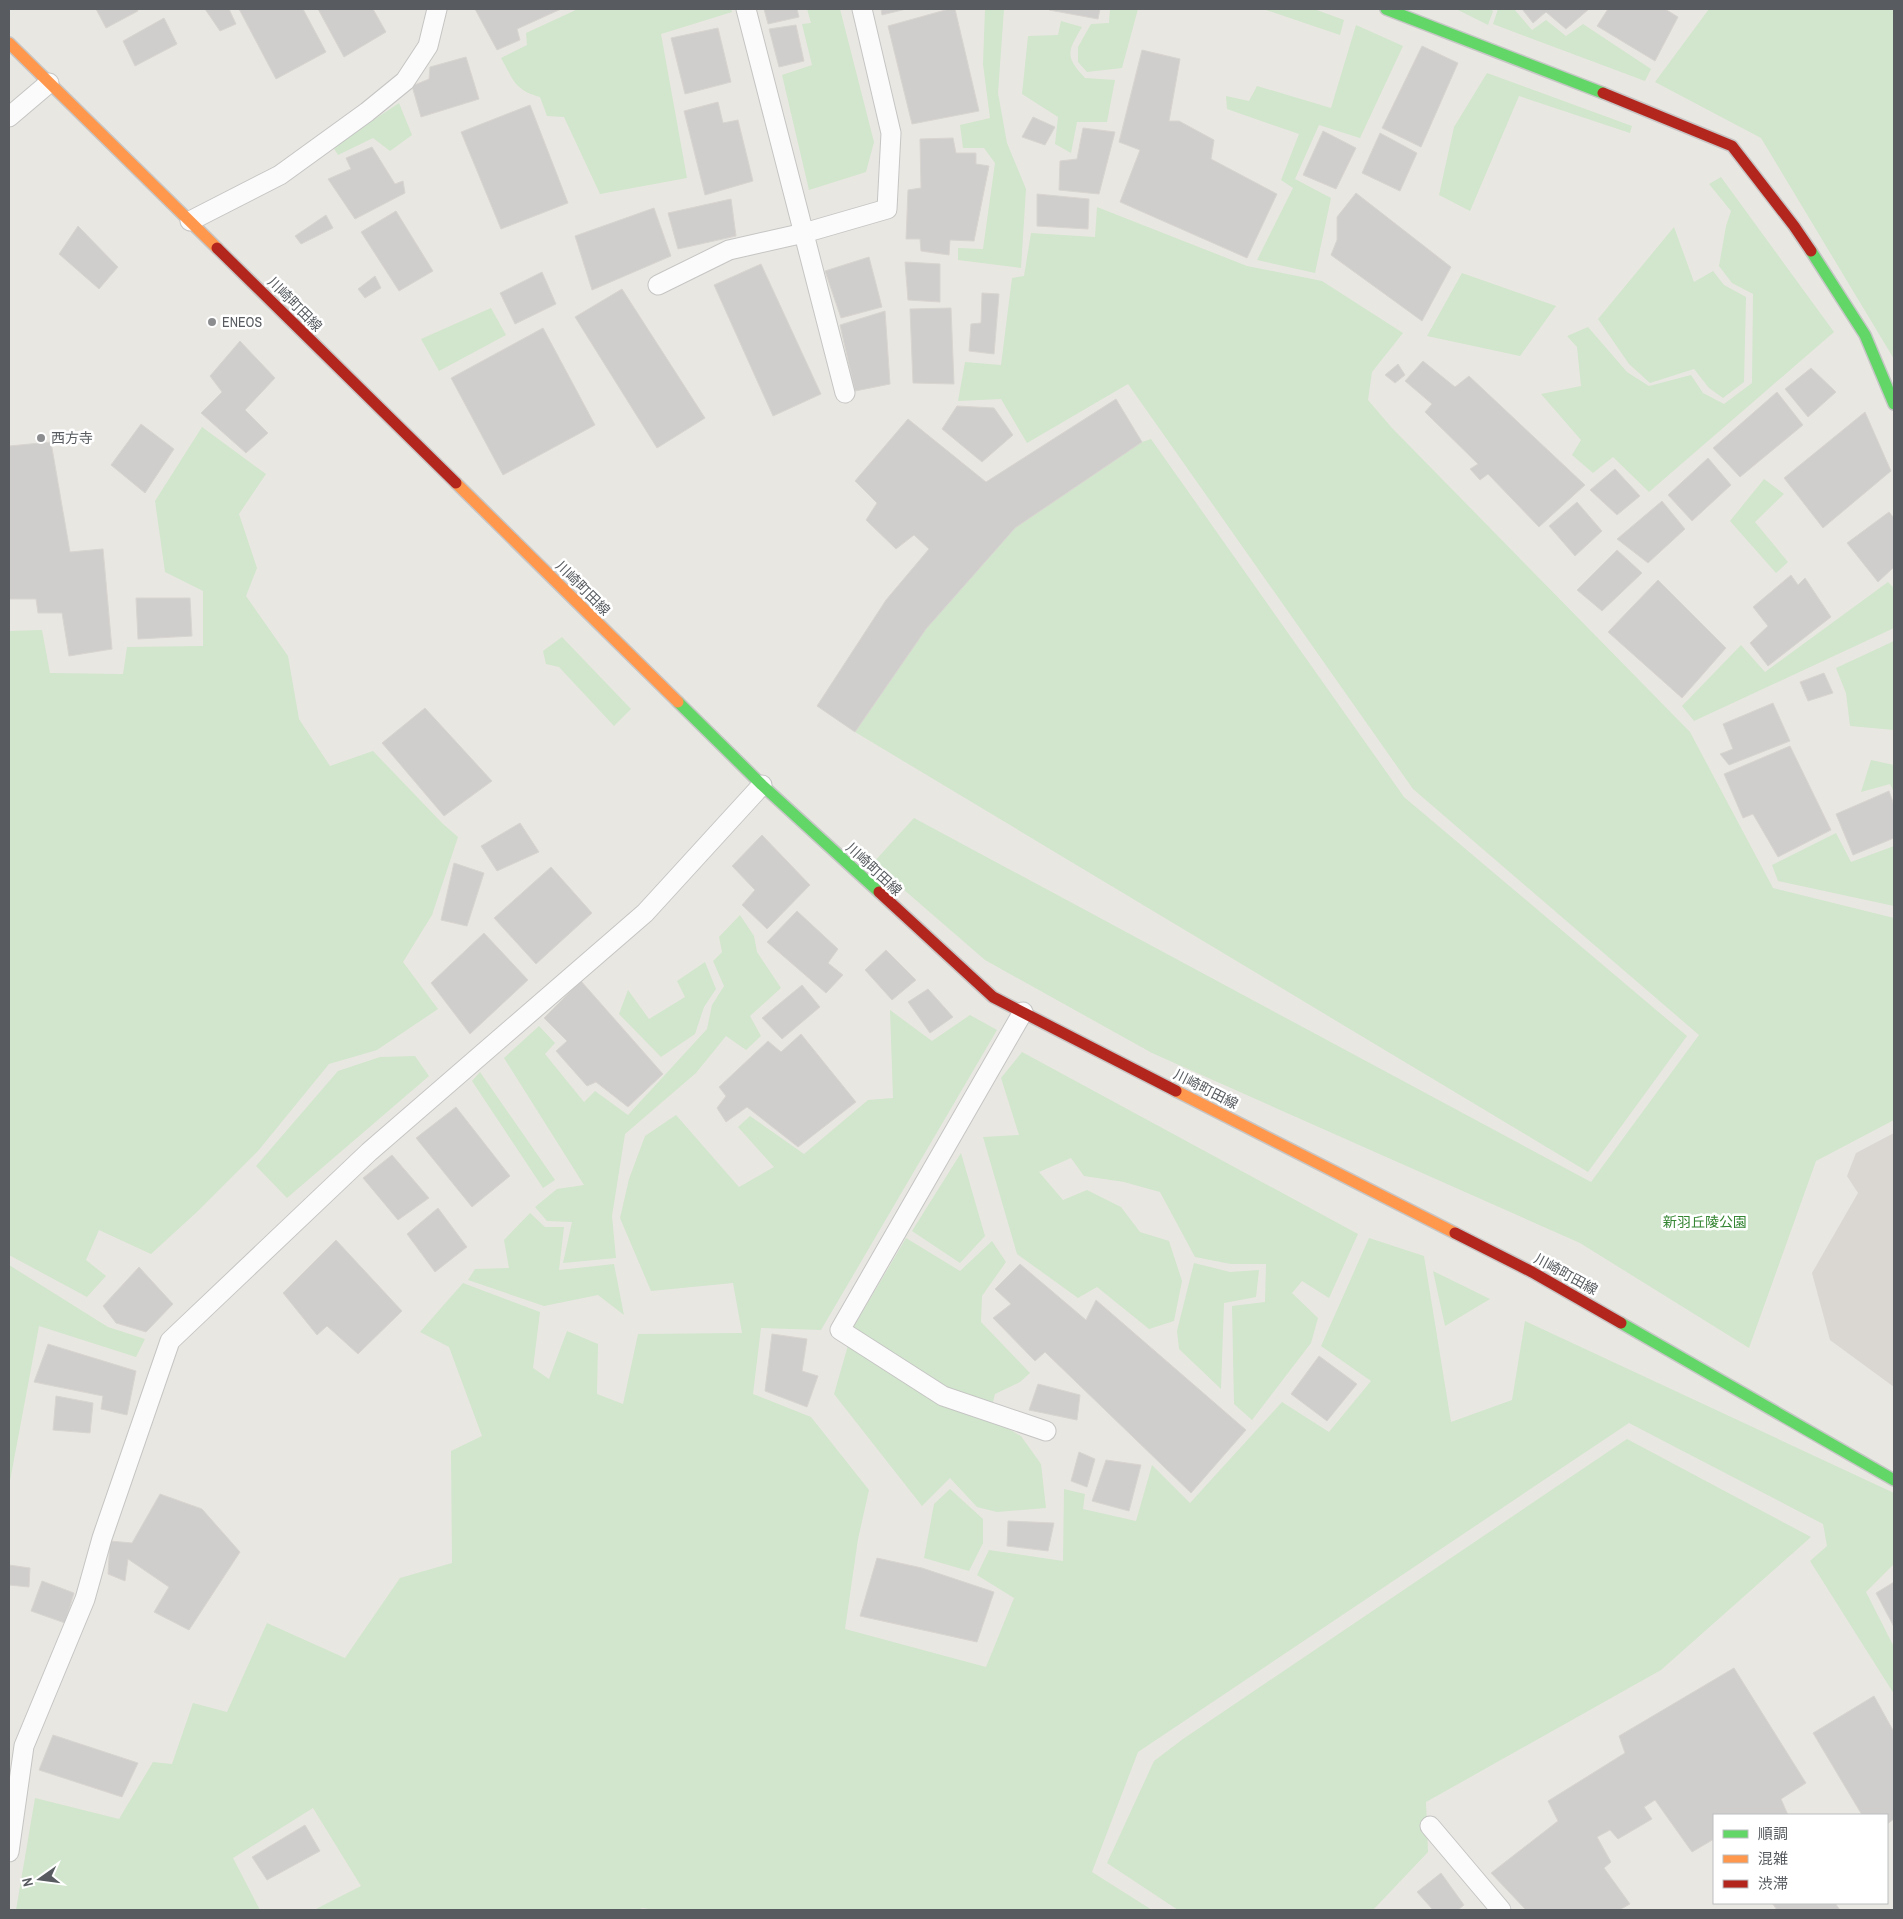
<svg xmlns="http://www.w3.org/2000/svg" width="1903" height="1919" viewBox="0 0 1903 1919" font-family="'Archivo Narrow','Noto Sans JP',sans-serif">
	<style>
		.industrial { fill: #dad7d3 }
		.green { fill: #d1e6cc }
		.building { fill: #d0cecc; stroke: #d8d5d1 }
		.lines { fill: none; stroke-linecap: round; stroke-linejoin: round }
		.lane-casing { stroke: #c5c5c4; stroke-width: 21 }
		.fast-casing { stroke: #c6c6c6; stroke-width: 14 }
		.slow-casing { stroke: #c6c6c6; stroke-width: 14 }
		.jam-casing { stroke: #c6c6c6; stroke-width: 14 }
		.lane { stroke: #fcfbfb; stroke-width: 19 }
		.fast { stroke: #63d668; stroke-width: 11 }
		.slow { stroke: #ff974d; stroke-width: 11 }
		.jam { stroke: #b3261e; stroke-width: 11 }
		.poi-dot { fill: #8b8d8e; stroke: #fff; stroke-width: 2 }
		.labels { text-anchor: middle; stroke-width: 5; stroke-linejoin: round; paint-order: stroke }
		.street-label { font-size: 14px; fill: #585c60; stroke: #fff }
		.poi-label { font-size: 14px; fill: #585c60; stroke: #fff; text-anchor: start }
		.park-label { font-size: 14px; fill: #348532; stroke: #fff }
	</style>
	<rect width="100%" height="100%" fill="#e9e7e2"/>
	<path class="industrial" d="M1894 1133V1387L1830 1340 1812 1273 1858 1193 1847 1176 1856 1153Z"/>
	<path class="green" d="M578 9H731L732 12 661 34 687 178 600 194 564 117 547 116 540 97C514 90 513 79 501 58L527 45 526 33Z
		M807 9H840L874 142 866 172 809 190 782 75 812 65 802 24 811 23Z
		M985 9H1004L998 93 1007 143 1026 189 1021 268 958 260V248L983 249 995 163 984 148H963L960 125 990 118 983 64Z
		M1110 9H1138L1122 68 1087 72 1078 62V47L1091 24 1109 23Z
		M1263 9H1314L1344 20 1340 35Z
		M1456 9H1490L1493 11 1488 25Z
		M1498 9H1514L1532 30 1546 20 1566 36 1583 24 1651 69 1645 81 1493 24Z
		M1709 9H1894V359L1761 138 1655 82Z
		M1061 21 1082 27C1068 51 1064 56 1085 78L1115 80 1107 122H1077L1071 153 1055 144 1058 117 1022 94 1028 36 1058 35Z
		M1356 25 1403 46 1360 138 1319 125 1295 179 1331 198 1315 273 1257 260 1293 188 1281 180 1299 134 1227 109 1226 96 1249 101 1257 86 1331 108Z
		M1487 73 1632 126 1630 133 1519 96 1470 211 1439 195 1454 127Z
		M399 103 412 135 390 151 373 138 338 155 333 147Z
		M1721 177 1834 332 1649 492 1613 457 1593 473 1572 455 1581 440 1541 394 1581 386 1577 347 1567 336 1588 327 1627 372 1649 386 1691 375 1703 393 1724 404 1752 383 1753 294 1732 283 1719 266 1726 226 1731 211 1709 184Z
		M1097 207 1247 266 1322 281 1403 333 1372 372 1368 400 1392 428 1690 732 1773 888 1894 918V1120L1816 1161 1749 1348 1580 1243 1152 1053 985 960 873 863 914 818 1591 1182 1699 1035 1413 789 1128 384 1027 443 1001 399 958 401 965 362 1001 365 1012 278 1024 276 1031 233 1095 237Z
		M1674 227 1694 282 1713 271 1724 285 1746 297 1744 382 1723 398 1709 388 1694 369 1650 383 1629 364 1598 319Z
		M1462 273 1556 306 1520 356 1427 336Z
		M491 308 506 335 439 371 421 339Z
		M202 427 266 474 239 514 257 568 246 596 288 656 299 719 330 766 373 751 442 823 458 837 432 915 403 962 438 1009 377 1050 329 1064 258 1151 198 1211 151 1254 99 1230 86 1260 106 1276 87 1297 9 1255V631L42 630 50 673 123 674 127 647 203 646V591L165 572 155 501Z
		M1151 439 1404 797 1687 1036 1588 1172 855 732 926 629 1015 528 1142 442Z
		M1764 479 1784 494 1755 522 1788 562 1776 573 1730 521Z
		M1888 582 1894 588V628L1694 721 1682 706 1741 645 1765 672Z
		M562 637 631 709 614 726 559 667 546 664 543 651Z
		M1894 641V730L1850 726 1846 693 1836 668Z
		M1871 760 1894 765V792L1890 784 1861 792Z
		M1836 833 1851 862 1894 846V906L1778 881 1772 865Z
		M740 915 754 936 757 952 781 988 750 1016 761 1036 746 1050 726 1036 696 1073 625 1134 612 1216 616 1258 563 1263 572 1222 547 1221 535 1207 557 1189 584 1185 504 1058 539 1026 555 1043 545 1054 584 1102 595 1091 628 1115 707 1029 712 1005 724 986 713 961 722 952 719 937Z
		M705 962 716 989 704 1007 695 1034 661 1057 619 1014 628 990 649 1019 685 997 677 981Z
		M890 1010 932 1041 970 1015 997 1030 821 1330 761 1328 753 1394 811 1417 869 1490 858 1539 845 1629 986 1667 1014 1598 977 1575 989 1550 1063 1561 1064 1489 1085 1494 1083 1509 1136 1521 1152 1465 1190 1503 1282 1402 1329 1432 1371 1381 1321 1346 1369 1238 1424 1256 1451 1422 1512 1400 1525 1321 1894 1493V1564L1866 1592 1894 1647V1694L1810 1561 1827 1546 1823 1524 1629 1423 1138 1752 1092 1872 1152 1910H657L642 1908 639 1910H314L361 1886 313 1808 233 1858 260 1910H16L35 1798 119 1819 153 1762 172 1764 193 1703 227 1712 267 1623 345 1658 400 1578 452 1563 451 1451 482 1436 449 1347 420 1332 463 1283 540 1312 533 1368 549 1379 567 1331 598 1344 597 1394 623 1404 638 1334 742 1333 733 1283 651 1291 620 1218 629 1179 645 1136 676 1115 739 1187 774 1167 738 1127 750 1116 804 1154 868 1100 893 1098Z
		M1022 1052 1358 1234 1329 1298 1302 1281 1292 1293 1318 1318 1311 1343 1252 1420 1234 1404 1232 1306 1265 1302 1266 1264H1231L1195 1257 1160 1192 1124 1182 1084 1176 1071 1158 1039 1172 1063 1200 1087 1190 1121 1207 1140 1232 1169 1241 1182 1281 1174 1321 1149 1329 1097 1287 1078 1298 1017 1254 983 1137 1019 1135 1001 1078Z
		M415 1056 429 1076 287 1198 256 1166 338 1071 380 1057Z
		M480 1072 555 1180 543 1188 472 1081Z
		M961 1153 985 1236 960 1263 912 1231Z
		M530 1213 545 1227H564L559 1270 614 1264 624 1315 598 1295 544 1306 468 1280 475 1269 509 1268 504 1240Z
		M906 1238 960 1271 992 1241 1006 1262 982 1296 981 1322 1030 1373 1020 1382 995 1394 989 1418 1021 1436 1041 1464 1046 1508 997 1512 977 1507 950 1478 922 1506 834 1394 853 1328Z
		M1194 1263 1230 1272 1259 1270 1256 1297 1224 1303 1221 1389 1179 1349 1177 1331Z
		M9 1265 108 1327 145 1339 136 1357 39 1326 9 1486Z
		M1433 1271 1490 1299 1445 1326Z
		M1627 1439 1811 1537 1661 1670 1426 1802 1428 1852 1373 1910H1178L1107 1863 1154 1761 1183 1739Z
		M950 1489 983 1519V1543L969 1571 924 1558 934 1504Z"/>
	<path class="building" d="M96 9H137L138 11 106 28Z
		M205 9H229L236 24 220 31Z
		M239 9H303L326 52 276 79Z
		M318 9H373L386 32 344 57Z
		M475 9H561L517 29 520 40 497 50Z
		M764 9H797L799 17 768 24Z
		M881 9H906L882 15Z
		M949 9H955L979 111 912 124 888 26Z
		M1050 9H1100L1098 19 1049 10Z
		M1522 9H1589L1566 29 1546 12 1533 23Z
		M1608 9H1665L1678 17 1655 61 1597 26Z
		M164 18 177 44 135 66 123 41Z
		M796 25 804 61 779 67 769 29Z
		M718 28 731 82 685 94 671 38Z
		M1422 46 1458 63 1421 147 1382 128Z
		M1142 50 1180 59 1169 121H1179L1214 140 1211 159 1277 194 1247 258 1120 202 1140 150 1119 142Z
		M466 57 479 99 421 117 412 86 429 79 430 67Z
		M718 102 723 123 738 120 753 181 705 195 684 111Z
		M530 105 568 203 501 229 461 132Z
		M1033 117 1055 127 1045 145 1022 137Z
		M1083 128 1115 132 1099 194 1059 190 1060 161 1077 159Z
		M1323 131 1356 148 1336 189 1303 175Z
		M1380 133 1417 153 1400 191 1362 173Z
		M953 138 956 153H976V164L989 166 974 241 950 240 949 255 921 251 920 239H906L908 190 921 188 920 139Z
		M372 147 395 184 403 181 405 193 355 219 328 179 351 169 346 158Z
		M1356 193 1451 267 1422 321 1331 255 1337 240V217Z
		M1037 194 1089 199 1088 229 1037 226Z
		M731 199 736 236 678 249 668 213Z
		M654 208 671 256 592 290 575 236Z
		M396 211 433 271 399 291 361 232Z
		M326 215 333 228 301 244 295 236Z
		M78 226 118 267 99 289 59 254Z
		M869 257 882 307 841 318 825 271Z
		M905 262 940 264V302L908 300Z
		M761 264 821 394 773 416 714 285Z
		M542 272 556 304 515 324 500 293Z
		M375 276 381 288 365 298 358 289Z
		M622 289 705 418 657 448 575 317Z
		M982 293 999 294 994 354 969 351 971 324 981 323Z
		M951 308 954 384 913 383 910 309Z
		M885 311 890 384 855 391 840 325Z
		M543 328 595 425 503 475 451 378Z
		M240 341 275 378 245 410 268 433 246 453 201 413 222 392 210 376Z
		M1423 361 1455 387 1469 376 1585 485 1539 527 1488 474 1480 480 1470 469 1478 464 1425 412 1432 404 1405 381Z
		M1398 364 1405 375 1395 383 1385 375Z
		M1811 368 1836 392 1808 417 1785 389Z
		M1777 392 1803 425 1740 477 1713 448Z
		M1116 399 1142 442 1015 528 926 629 855 732 817 706 886 600 929 549 914 535 896 549 866 520 877 503 855 481 908 419 986 482Z
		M957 406 994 408 1013 435 982 462 942 429Z
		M1865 412 1891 471 1823 528 1784 478Z
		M141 424 174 449 145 493 111 465Z
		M51 442 70 552 103 549 112 649 69 656 62 613H38L36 599H9V446Z
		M1708 458 1731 485 1692 521 1668 495Z
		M1615 469 1640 496 1617 515 1590 490Z
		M1662 501 1685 529 1648 563 1617 539Z
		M1577 502 1602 531 1575 556 1549 526Z
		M1889 512 1894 518V567L1878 582 1847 543Z
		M1617 550 1642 573 1602 611 1577 590Z
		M1791 575 1798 585 1805 578 1831 617 1768 666 1750 643 1768 626 1753 607Z
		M1658 580 1726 648 1682 698 1608 632Z
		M136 598H190L192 636 138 639Z
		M1824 673 1833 693 1808 701 1800 682Z
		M1773 703 1790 741 1729 765 1720 754 1733 749 1723 724Z
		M425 708 492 781 444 816 382 743Z
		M1790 746 1831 830 1778 857 1753 814 1743 818 1724 774Z
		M1889 791 1894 805V838L1853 855 1836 814Z
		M520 823 539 852 497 871 481 846Z
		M762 835 810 885 767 929 742 905 755 890 732 866Z
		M454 863 484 873 467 926 441 920Z
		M551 867 592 913 536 964 494 918Z
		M797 911 838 949 828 963 843 975 826 993 767 942Z
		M484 933 528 980 470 1034 431 983Z
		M886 950 916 980 892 1000 865 970Z
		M581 981 663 1074 628 1107 596 1082 587 1086 556 1051 567 1041 544 1018Z
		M802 985 820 1007 782 1039 762 1018Z
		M928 989 953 1017 930 1033 908 1002Z
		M801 1034 856 1102 798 1147 747 1107 726 1122 717 1108 726 1096 719 1087 768 1041 781 1052Z
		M456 1107 510 1176 472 1207 416 1138Z
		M392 1155 429 1198 398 1220 363 1178Z
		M438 1208 467 1247 435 1272 407 1234Z
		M336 1240 402 1311 358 1354 327 1326 317 1335 283 1293Z
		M1020 1264 1086 1320 1096 1300 1246 1430 1191 1493 1045 1352 1035 1361 993 1318 1011 1304 995 1289Z
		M139 1267 173 1304 146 1332 116 1323 103 1306Z
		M772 1334 807 1339 802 1371 818 1376 807 1407 765 1391Z
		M48 1344 136 1371 127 1415 101 1409 103 1396 34 1382Z
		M1319 1356 1357 1384 1327 1421 1291 1394Z
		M1038 1384 1080 1395 1077 1420 1029 1410Z
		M56 1396 93 1403 90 1433 53 1430Z
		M1079 1452 1095 1459 1087 1487 1071 1481Z
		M1106 1460 1141 1465 1129 1511 1092 1501Z
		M160 1494 202 1509 240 1552 189 1630 154 1612 169 1587 128 1559 125 1581 108 1574 110 1541 132 1543Z
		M1008 1521 1054 1523 1048 1551 1007 1546Z
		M877 1558 922 1568 994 1592 977 1642 860 1616Z
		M9 1565 30 1568 29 1587 9 1585Z
		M42 1581 74 1593 65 1623 31 1611Z
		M1894 1582V1627L1876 1593Z
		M1734 1668 1806 1783 1781 1799 1788 1815H1714V1839L1692 1852 1655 1800 1644 1807 1652 1819 1618 1839 1610 1830 1597 1837 1611 1862 1604 1868 1630 1904 1619 1910H1526L1491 1873 1558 1821 1548 1801 1625 1753 1619 1736Z
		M1874 1696 1894 1732V1819L1887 1824V1815H1862L1813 1733Z
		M53 1735 138 1763 122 1797 39 1770Z
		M305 1825 320 1851 267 1880 252 1857Z
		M1441 1873 1464 1905 1458 1910H1433L1417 1892Z
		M1772 1903H1835L1840 1910H1777Z"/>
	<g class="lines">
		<g class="lane-casing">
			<path id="lane" d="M746 9 845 393
				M9 117 49 83
				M190 221 280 175 367 112 405 81 428 46 437 9
				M658 285 729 250 804 233 887 209 891 133 862 9
				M1023 1012 840 1330 943 1396 1046 1431
				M1430 1826 1501 1910
				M9 1852 24 1746 85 1599 102 1538 170 1341 369 1152 645 913 762 785"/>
		</g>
		<g class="fast-casing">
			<path id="fast" d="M1386 9 1603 93
				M1811 251 1865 335 1894 404
				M678 702 762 785 879 892
				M1621 1323 1894 1480"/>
		</g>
		<g class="slow-casing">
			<path id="slow" d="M9 43 217 248
				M456 483 678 702
				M1176 1091 1455 1233"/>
		</g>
		<g class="jam-casing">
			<path id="jam" d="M1603 93 1732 146 1794 226 1811 251
				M217 248 456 483
				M879 892 993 997 1176 1091
				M1455 1233 1532 1272 1621 1323"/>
		</g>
		<use href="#lane" class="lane"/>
		<use href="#fast" class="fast"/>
		<use href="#slow" class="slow"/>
		<use href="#jam" class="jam"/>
	</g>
	<g class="poi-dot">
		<circle cx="212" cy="322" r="5"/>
		<circle cx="41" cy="438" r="5"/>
	</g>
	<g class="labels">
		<g class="street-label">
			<text transform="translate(295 304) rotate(45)" y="5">川崎町田線</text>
			<text transform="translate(583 588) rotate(45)" y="5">川崎町田線</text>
			<text transform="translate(874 869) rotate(43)" y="5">川崎町田線</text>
			<text transform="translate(1206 1089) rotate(27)" y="5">川崎町田線</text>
			<text transform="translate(1566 1274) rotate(29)" y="5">川崎町田線</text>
		</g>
		<g class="poi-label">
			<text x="222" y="327">ENEOS</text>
			<text x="51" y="443">西方寺</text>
		</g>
		<g class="park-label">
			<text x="1705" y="1227">新羽丘陵公園</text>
		</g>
	</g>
	<rect width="1903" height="1919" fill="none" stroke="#585c60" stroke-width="20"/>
	<rect x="1713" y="1814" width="175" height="90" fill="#ffffff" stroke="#bcbebf"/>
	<rect x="1723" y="1830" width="25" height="8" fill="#63d668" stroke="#bcbebf"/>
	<text x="1758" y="1839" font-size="15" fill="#585c60">順調</text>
	<rect x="1723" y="1855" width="25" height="8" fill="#ff974d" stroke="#bcbebf"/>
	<text x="1758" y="1864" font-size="15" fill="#585c60">混雑</text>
	<rect x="1723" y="1880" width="25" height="8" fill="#b3261e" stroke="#bcbebf"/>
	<text x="1758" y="1889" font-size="15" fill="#585c60">渋滞</text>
	<g transform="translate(40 1879) rotate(256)" stroke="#ffffff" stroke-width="4" paint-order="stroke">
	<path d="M0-4L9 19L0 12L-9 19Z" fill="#585c60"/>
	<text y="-8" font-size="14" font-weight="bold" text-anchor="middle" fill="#585c60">N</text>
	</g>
</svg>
